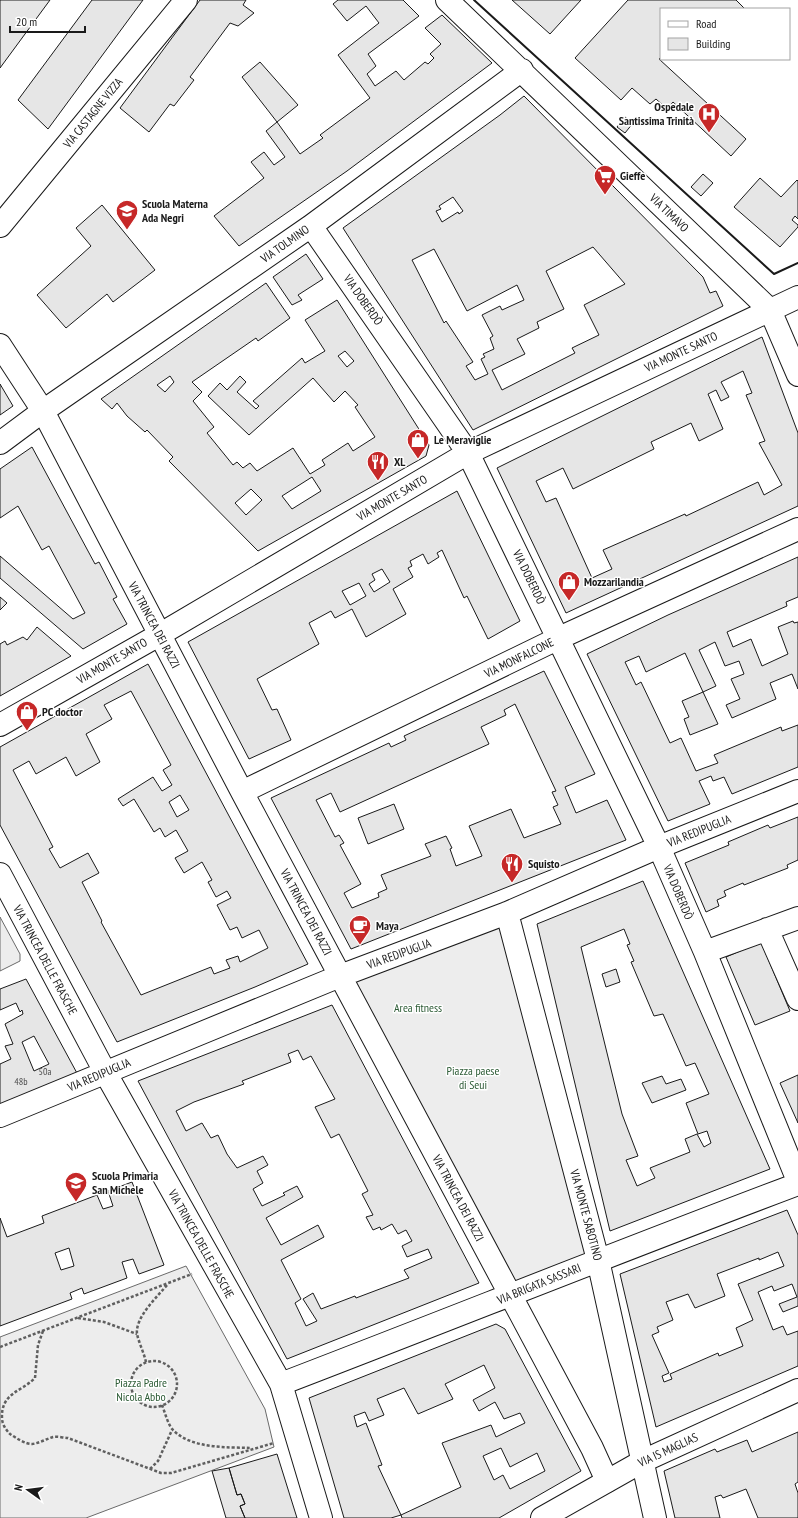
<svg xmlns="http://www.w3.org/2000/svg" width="798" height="1518" viewBox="0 0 798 1518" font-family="'PT Sans Narrow',sans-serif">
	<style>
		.built { fill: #ededed; stroke: #6a6a6a }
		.building { fill: #e6e6e6; stroke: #1a1a1a; fill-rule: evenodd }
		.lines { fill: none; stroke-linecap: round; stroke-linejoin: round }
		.minor-casing { stroke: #1a1a1a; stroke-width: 24 }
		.tertiary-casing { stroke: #1a1a1a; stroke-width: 24 }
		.path { stroke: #5f5f5f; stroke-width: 2.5; stroke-dasharray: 3 2; stroke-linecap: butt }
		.minor { stroke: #fff; stroke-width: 22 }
		.tertiary { stroke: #fff; stroke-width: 22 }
		.wall { stroke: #1a1a1a; stroke-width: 2 }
		.labels { text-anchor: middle; stroke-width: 3; stroke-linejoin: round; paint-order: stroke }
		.number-label { font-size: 10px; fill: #4d4d4d }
		.poi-label { font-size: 12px; font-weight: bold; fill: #1a1a1a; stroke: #fff; text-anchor: start }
		.street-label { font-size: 12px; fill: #1a1a1a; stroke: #fff }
		.park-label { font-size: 12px; fill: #2b5a34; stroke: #fff }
	</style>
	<rect width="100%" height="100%" fill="#fff"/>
	<path class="built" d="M0 917 20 954V961L0 971Z
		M502 924 586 1256 514 1284 352 981Z
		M186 1266 265 1409 274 1447 86 1518H0V1337Z"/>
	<path class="building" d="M0 0H50L0 68Z
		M92 0H143L48 129 18 100Z
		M200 0H246L243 5 254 13 238 26 230 23 190 77 194 80 174 106 170 104 149 132 120 108Z
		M338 0H403L419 16 368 54 376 66 367 74 375 86 396 71 404 80 425 62 428 64 434 58 430 54 441 44 425 28 442 15 492 63 347 171 239 246 214 216 264 178 251 162 264 152 274 165 285 157 266 131 277 122 300 154 323 138 320 135 370 98 338 55 379 23 366 6 347 21 333 4Z
		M512 0H581L550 34Z
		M628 0H736L745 9H661V57L659 59 746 139 731 156 673 102 667 109 656 99 650 104 632 88 621 100 575 58Z
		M260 62 298 105 277 122 242 77Z
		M524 96 703 277 710 293 716 291 723 306 473 430 343 228 500 115ZM453 197 463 211 459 214 458 212 442 222 436 211 441 209 439 206ZM593 247 625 284 584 305 599 335 572 348 575 353 502 390 492 370 525 354 517 339 539 328 537 322 564 309 546 271ZM434 249 467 311 517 285 524 300 502 310 500 306 482 315 493 336 490 338 494 349 483 354 485 357 481 359 488 374 475 380 466 366 473 362 446 321 444 323 412 260Z
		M625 117 633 123 625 133 617 127Z
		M703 174 713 183 701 196 691 187Z
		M760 178 781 197 797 180 798 181V219L795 216 792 220 798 225V227L780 247 734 207Z
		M102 205 155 270 113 302 107 294 66 328 37 295 91 246 76 228Z
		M306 254 323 279 298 295 302 300 292 305 273 277Z
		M266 283 290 318 258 341 256 338 192 382 202 392 193 401 214 427 207 433 233 465 237 462 243 468 250 463 257 471 293 448 310 474 325 465 322 460 348 443 353 451 375 437 355 407 358 405 345 391 334 402 313 378 249 435 208 396 220 383 227 390 240 376 246 382 237 392 256 409 259 406 253 401 302 358 305 363 325 351 305 320 337 300 429 445 426 456 258 551 169 461 173 457 147 430 145 432 127 416 117 403 112 409 101 399ZM345 351 354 361 347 367 338 356ZM170 376 174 382 165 392 157 385ZM312 477 321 491 292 509 282 496ZM251 489 262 500 246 515 235 503Z
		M762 337 798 433V506L566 613 497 468ZM743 371 752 393 746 395 765 441 759 443 782 485 764 495 758 482 686 516 685 514 603 550 612 569 592 578 556 498 546 502 536 481 563 468 573 489 654 449 651 442 691 423 699 441 723 429 708 394 716 390 721 401 729 397 721 382Z
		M0 384 13 406 0 415Z
		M32 447 95 564 99 562 117 597 113 599 127 624 83 649 0 578V556L73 619 85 613 49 546 42 550 18 506 0 518V469Z
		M457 491 520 621 488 639 467 596 464 598 442 550 437 553 439 557 428 564 423 554 410 561 412 566 408 568 413 577 393 589 406 614 366 637 352 609 335 618 331 611 309 623 319 644 257 679 272 710 277 709 291 740 249 759 188 642ZM382 569 390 582 374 592 369 584 375 580 372 574ZM359 583 366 596 350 605 342 591Z
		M798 557V597L786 602 787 606 727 632 733 647 751 639 762 666 788 654 778 627 793 621 794 623 798 622V689L792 674 770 683 776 699 732 718 726 705 740 699 731 679 744 674 739 661 725 666 715 642 699 650 716 686 703 692 685 653 646 672 639 656 625 662 636 685 641 682 670 743 681 738 696 771 718 763 714 755 781 727 782 731 798 725V767L732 794 724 777 713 781 711 776 699 781 710 804 668 821 587 654 668 615Z
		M0 597 7 603 0 610Z
		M37 627 71 656 0 696V644L5 641 7 645 23 637 27 640Z
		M148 664 308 964 255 987 117 1042 0 825V747ZM131 691 171 765 163 770 172 785 162 791 153 777 118 799 123 806 134 799 154 832 160 828 165 837 176 830 188 851 175 858 184 873 202 862 212 880 208 882 216 897 227 891 231 898 217 905 230 930 237 927 242 938 259 930 268 948 240 962 238 956 226 960 230 968 214 974 211 967 141 995 101 922 102 921 82 882 99 873 88 853 60 868 49 849 53 847 13 770 29 761 36 774 66 757 76 776 100 762 86 734 112 719 104 705ZM180 795 189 810 177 817 169 802Z
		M544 671 595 774 565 787 576 813 607 800 626 840 351 949 271 798 389 743 391 747 406 740 404 736ZM515 704 556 791 552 792 558 805 553 807 561 824 524 838 511 809 469 826 482 856 456 866 450 849 452 848 446 836 425 844 431 856 381 875 387 889 378 893 379 897 352 908 344 893 361 884 340 845 344 843 339 835 335 837 316 800 331 793 340 812 489 744 481 727 506 715 504 710Z
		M703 692 718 724 690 735 684 719 689 717 682 701Z
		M394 804 404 829 368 844 358 818Z
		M798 817V860L787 865 788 868 744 885 743 883 724 891 726 896 717 900 719 906 706 912 685 863 729 845 728 842 768 825 770 828Z
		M643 881 770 1169 610 1231 537 924ZM624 929 630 944 627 945 634 961 631 962 654 1016 663 1014 686 1066 695 1063 709 1094 686 1103 698 1134 707 1131 711 1143 704 1147 697 1134 685 1139 690 1152 650 1168 655 1178 637 1186 626 1160 638 1156 622 1114 581 947Z
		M761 942 790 1011 755 1025 726 957Z
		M616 969 620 982 606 987 602 974Z
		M26 979 78 1075 0 1107V1064L11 1059 5 1046 13 1044 5 1024 23 1014 22 1010 20 1012 16 1003 0 1010V989ZM34 1036 49 1064 34 1071 22 1042Z
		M332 1005 479 1283 287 1359 138 1081ZM298 1050 303 1060 311 1056 335 1099 315 1107 331 1138 339 1134 368 1191 362 1194 373 1215 366 1217 373 1230 380 1227 381 1230 392 1224 398 1234 406 1230 412 1241 402 1246 407 1257 428 1249 432 1258 404 1270 409 1278 356 1298 355 1296 321 1309 313 1293 303 1299 317 1321 306 1326 295 1303 301 1299 281 1260 324 1237 318 1225 281 1245 266 1218 303 1197 297 1186 283 1193 285 1195 262 1206 253 1189 263 1183 257 1171 268 1165 263 1156 237 1168 227 1154 218 1135 211 1138 202 1123 186 1131 176 1111 194 1102 244 1084 242 1081 291 1062 288 1054Z
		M798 1075V1123L780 1083Z
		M662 1076 666 1084 681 1079 686 1090 652 1103 642 1083Z
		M132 1182 164 1265 139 1274 133 1259 122 1262 127 1278 84 1294 82 1288 70 1293 72 1299 0 1326V1218L7 1237 44 1223 42 1216 97 1195 103 1209 113 1206 108 1191ZM69 1248 74 1266 61 1270 55 1253Z
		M787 1210 798 1235V1306L783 1312 779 1304 797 1297 792 1284 774 1291 772 1286 758 1292 773 1330 783 1326 787 1335 798 1331V1366L656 1427 620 1274ZM778 1252 784 1266 738 1284 753 1320 736 1328 743 1346 719 1356 718 1353 670 1374 672 1379 664 1382 662 1376 669 1373 652 1335 659 1332 657 1327 673 1320 666 1302 688 1294 695 1308 725 1296 717 1274 759 1258V1260Z
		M496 1324 505 1329 581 1471 499 1518H402L401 1515 391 1518H344L309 1398ZM484 1365 495 1388 473 1400 479 1411 495 1402 504 1419 520 1413 525 1423 496 1437 491 1425 442 1443 461 1487 401 1515 378 1466 382 1465 366 1423 357 1427 354 1416 365 1412 369 1421 384 1415 377 1399 404 1388 418 1414 453 1399 445 1384ZM501 1448 510 1467 537 1453 545 1471 510 1489 503 1475 494 1480 483 1456Z
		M798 1432V1482L795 1484 798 1493V1518H758L746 1489 723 1498 721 1495 715 1497 720 1518H675L664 1471 715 1449 717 1452 747 1440 752 1452Z
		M277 1454 297 1518H245L240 1506 245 1504 241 1494 237 1495 229 1468Z
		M229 1468 237 1495 241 1494 245 1504 240 1506 245 1518H226L212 1471Z"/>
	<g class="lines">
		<g class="minor-casing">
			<path id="minor" d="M447 0 770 310 798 375
				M0 226 186 0
				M311 226 468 453 659 847 705 952 798 1181
				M0 345 43 411 242 792 592 1448 607 1481
				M0 443 43 411 311 226 522 70
				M0 725 159 635 468 453 798 297
				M242 792 559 638 798 529
				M0 874 105 1072 281 1384 321 1518
				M507 913 598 1260 655 1518
				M767 929 798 999
				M705 952 798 918
				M0 1116 340 976 507 913 659 847 798 791
				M281 1384C453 1318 625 1249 798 1184"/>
		</g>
		<g class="tertiary-casing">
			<path id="tertiary" d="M542 1518 643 1461 798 1390"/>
		</g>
		<path class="path" d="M78 1318 104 1322 137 1334
			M43 1331 38 1345 35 1378C21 1392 1 1393 2 1418 2 1424 6 1430 10 1434 16 1438 25 1444 32 1444 40 1443 46 1439 53 1437 57 1436 64 1438 68 1438L161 1473H171L274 1443
			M0 1347 192 1274
			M131 1384a23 23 0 1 1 46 0a23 23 0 1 1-46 0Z
			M146 1362C144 1353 139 1343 137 1334 135 1317 158 1296 168 1284
			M162 1405C165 1412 168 1426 174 1431 193 1449 227 1447 251 1448
			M150 1469 158 1461 172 1430"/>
		<use href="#minor" class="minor"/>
		<use href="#tertiary" class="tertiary"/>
		<path class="wall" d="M474 0 774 274 798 263"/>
	</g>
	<defs>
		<g id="hospital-pin" transform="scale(1.15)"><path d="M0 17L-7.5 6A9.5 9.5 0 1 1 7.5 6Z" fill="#c62828" stroke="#fff"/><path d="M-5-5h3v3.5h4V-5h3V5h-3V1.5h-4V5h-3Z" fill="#fff"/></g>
		<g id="supermarket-pin" transform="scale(1.15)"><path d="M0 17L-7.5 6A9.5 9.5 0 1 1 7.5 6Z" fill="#c62828" stroke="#fff"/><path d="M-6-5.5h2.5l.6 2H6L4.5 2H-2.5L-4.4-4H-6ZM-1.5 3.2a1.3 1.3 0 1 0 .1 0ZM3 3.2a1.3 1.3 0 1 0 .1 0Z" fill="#fff"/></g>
		<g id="school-pin" transform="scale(1.15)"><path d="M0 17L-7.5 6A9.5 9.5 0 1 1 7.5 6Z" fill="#c62828" stroke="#fff"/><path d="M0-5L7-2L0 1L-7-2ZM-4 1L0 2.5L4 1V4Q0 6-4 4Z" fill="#fff"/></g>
		<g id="shop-pin" transform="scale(1.15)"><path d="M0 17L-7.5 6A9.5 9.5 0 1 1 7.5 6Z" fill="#c62828" stroke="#fff"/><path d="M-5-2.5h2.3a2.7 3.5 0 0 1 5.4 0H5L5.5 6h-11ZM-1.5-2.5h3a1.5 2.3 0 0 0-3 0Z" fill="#fff"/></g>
		<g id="restaurant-pin" transform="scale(1.15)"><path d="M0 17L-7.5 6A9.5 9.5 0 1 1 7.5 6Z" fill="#c62828" stroke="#fff"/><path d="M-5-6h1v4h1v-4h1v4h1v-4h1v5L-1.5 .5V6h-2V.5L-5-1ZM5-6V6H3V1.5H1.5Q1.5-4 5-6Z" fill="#fff"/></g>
		<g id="cafe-pin" transform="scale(1.15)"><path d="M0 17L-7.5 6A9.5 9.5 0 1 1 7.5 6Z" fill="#c62828" stroke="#fff"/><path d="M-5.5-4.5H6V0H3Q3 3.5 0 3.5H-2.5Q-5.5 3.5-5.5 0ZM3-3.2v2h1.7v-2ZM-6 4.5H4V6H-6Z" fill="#fff"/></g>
	</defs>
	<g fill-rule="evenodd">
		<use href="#hospital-pin" x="709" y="114"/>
		<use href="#supermarket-pin" x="605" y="176"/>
		<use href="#school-pin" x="127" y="211"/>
		<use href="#shop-pin" x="418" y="440"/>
		<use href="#restaurant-pin" x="378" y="462"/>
		<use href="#shop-pin" x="569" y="582"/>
		<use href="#shop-pin" x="27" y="712"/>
		<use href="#restaurant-pin" x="512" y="864"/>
		<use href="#cafe-pin" x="360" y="926"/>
		<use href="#school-pin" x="76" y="1183"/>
	</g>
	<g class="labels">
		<g class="number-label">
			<text x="45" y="1075">50a</text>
			<text x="21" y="1085">48b</text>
		</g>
		<g class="poi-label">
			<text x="694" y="111" text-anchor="end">Ospedale<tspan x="694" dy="14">Santissima Trinità</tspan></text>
			<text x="620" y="180">Gieffe</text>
			<text x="142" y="208">Scuola Materna<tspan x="142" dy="14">Ada Negri</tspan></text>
			<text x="434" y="444">Le Meraviglie</text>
			<text x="394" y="466">XL</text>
			<text x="584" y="586">Mozzarilandia</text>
			<text x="42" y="716">PC doctor</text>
			<text x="528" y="868">Squisto</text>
			<text x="376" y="930">Maya</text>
			<text x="92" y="1180">Scuola Primaria<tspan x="92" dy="14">San Michele</tspan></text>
		</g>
		<g class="street-label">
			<text transform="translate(93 113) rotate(-51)" y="4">VIA CASTAGNE VIZZA</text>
			<text transform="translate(669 213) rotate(44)" y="4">VIA TIMAVO</text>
			<text transform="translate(285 244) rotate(-35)" y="4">VIA TOLMINO</text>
			<text transform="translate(363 300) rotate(55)" y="4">VIA DOBERDÒ</text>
			<text transform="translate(681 352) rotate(-25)" y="4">VIA MONTE SANTO</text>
			<text transform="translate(392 498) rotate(-30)" y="4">VIA MONTE SANTO</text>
			<text transform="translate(529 577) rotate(64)" y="4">VIA DOBERDÒ</text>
			<text transform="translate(154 625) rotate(62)" y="4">VIA TRINCEA DEI RAZZI</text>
			<text transform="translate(519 658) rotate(-26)" y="4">VIA MONFALCONE</text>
			<text transform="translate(112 661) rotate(-30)" y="4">VIA MONTE SANTO</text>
			<text transform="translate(699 831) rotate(-22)" y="4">VIA REDIPUGLIA</text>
			<text transform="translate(678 892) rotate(67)" y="4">VIA DOBERDÒ</text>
			<text transform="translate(306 912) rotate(62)" y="4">VIA TRINCEA DEI RAZZI</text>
			<text transform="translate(399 954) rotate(-20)" y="4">VIA REDIPUGLIA</text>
			<text transform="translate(45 960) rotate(62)" y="4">VIA TRINCEA DELLE FRASCHE</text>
			<text transform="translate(99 1075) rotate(-23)" y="4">VIA REDIPUGLIA</text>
			<text transform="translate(458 1198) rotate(62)" y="4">VIA TRINCEA DEI RAZZI</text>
			<text transform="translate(586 1215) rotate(75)" y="4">VIA MONTE SABOTINO</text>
			<text transform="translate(201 1244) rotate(61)" y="4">VIA TRINCEA DELLE FRASCHE</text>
			<text transform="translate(539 1284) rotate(-22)" y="4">VIA BRIGATA SASSARI</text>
			<text transform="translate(668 1450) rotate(-25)" y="4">VIA IS MAGLIAS</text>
		</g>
		<g class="park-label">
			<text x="418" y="1012">Area fitness</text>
			<text x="473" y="1075">Piazza paese<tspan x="473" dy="14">di Seui</tspan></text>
			<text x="141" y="1387">Piazza Padre<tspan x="141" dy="14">Nicola Abbo</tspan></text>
		</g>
	</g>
	<rect x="660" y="8" width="130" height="52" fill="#ffffff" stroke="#a3a3a3"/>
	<rect x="668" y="21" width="20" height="6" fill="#ffffff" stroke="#a3a3a3"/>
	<text x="696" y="28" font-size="12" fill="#1a1a1a">Road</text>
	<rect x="668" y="38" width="20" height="12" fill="#e6e6e6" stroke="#a3a3a3"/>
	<text x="696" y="48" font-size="12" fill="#1a1a1a">Building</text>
	<g transform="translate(28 1490) rotate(284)" stroke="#ffffff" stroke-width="3" paint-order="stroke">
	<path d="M0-3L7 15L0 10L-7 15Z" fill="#1a1a1a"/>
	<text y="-6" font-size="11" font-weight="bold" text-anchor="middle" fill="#1a1a1a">N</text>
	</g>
	<path d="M10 26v6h75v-6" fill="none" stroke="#1a1a1a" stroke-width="2"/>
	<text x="16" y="26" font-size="12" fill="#1a1a1a" stroke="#ffffff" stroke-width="3" paint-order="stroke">20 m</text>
</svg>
